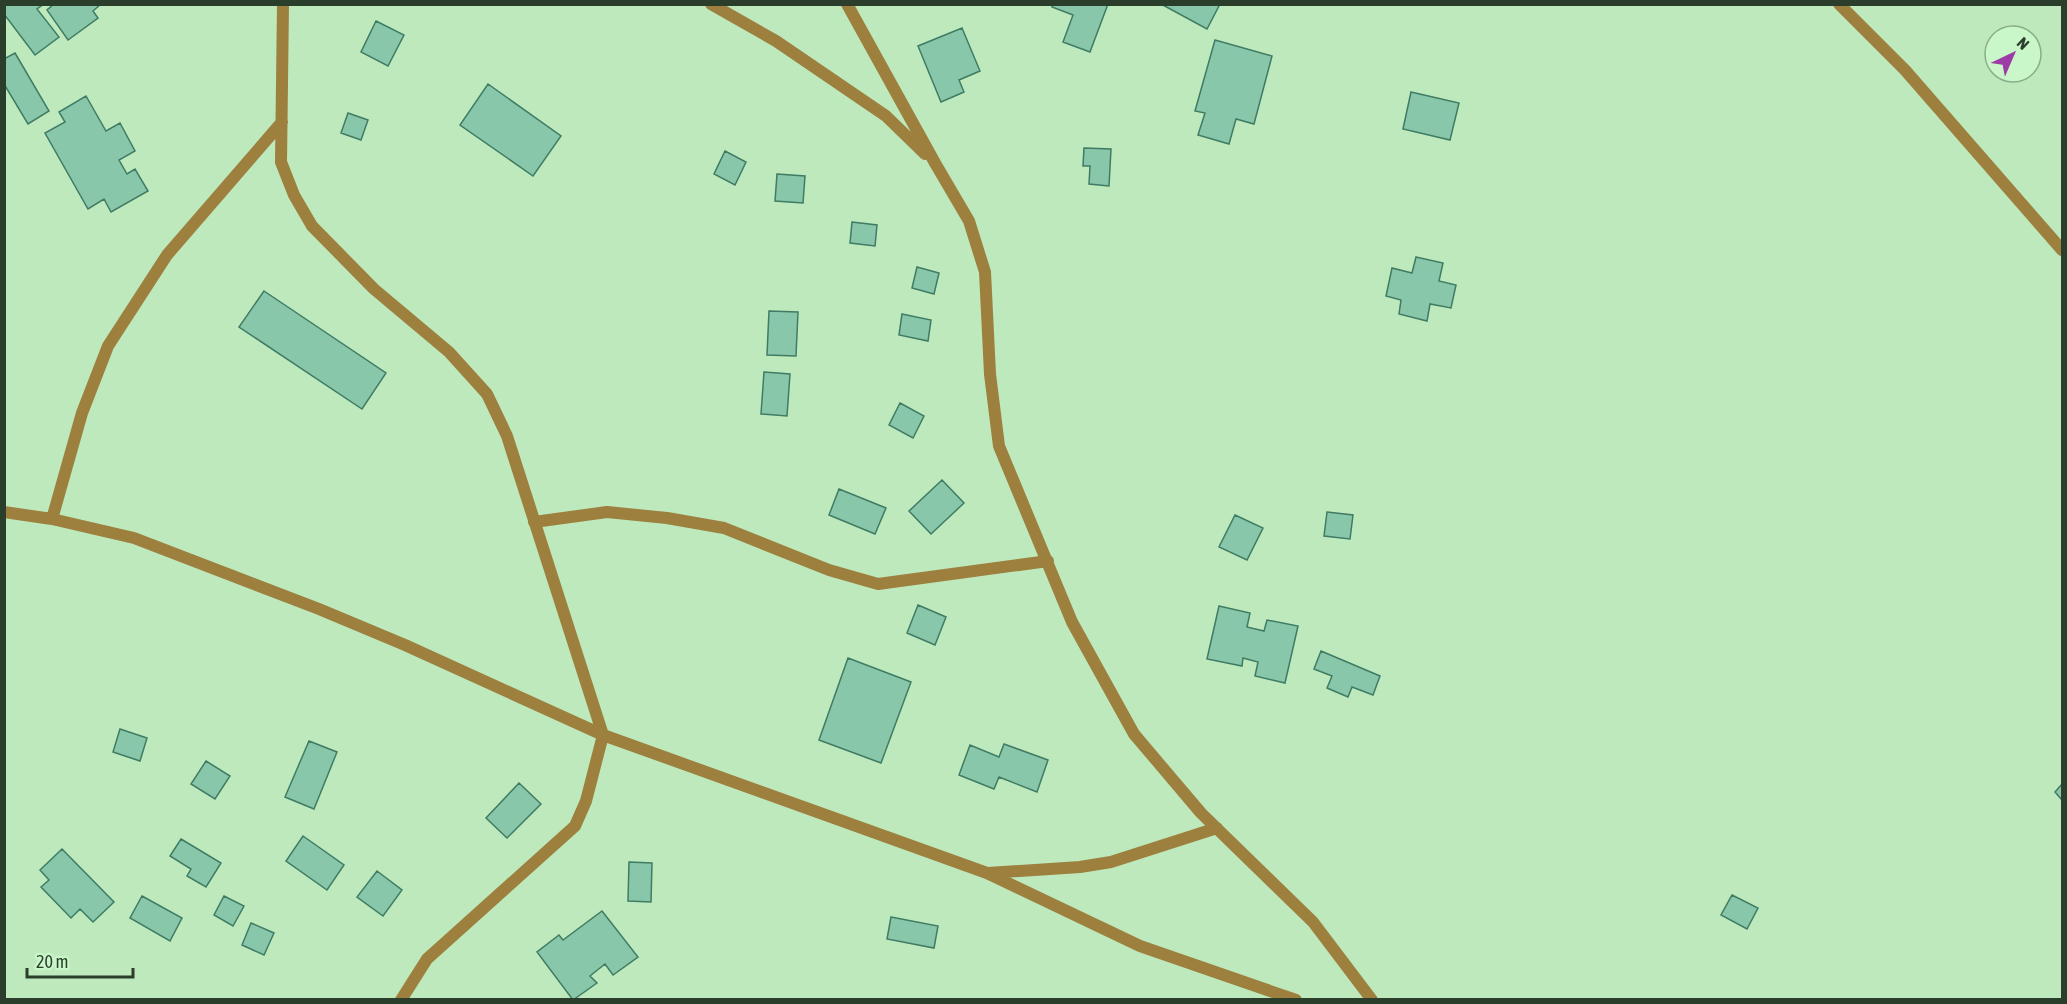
<svg xmlns="http://www.w3.org/2000/svg" width="2067" height="1004" viewBox="0 0 2067 1004" font-family="'Asap Condensed',sans-serif">
	<style>
		.building { fill: #89c7ab; stroke: #3f7c63; stroke-width: 1.5 }
		.lines { fill: none; stroke-linecap: round; stroke-linejoin: round }
		.street { stroke: #9d7f3e; stroke-width: 12 }
	</style>
	<rect width="100%" height="100%" fill="#bde9bd"/>
	<path class="building" d="M4 4H44L37 9 59 37 35 55 4 14Z
		M54 4H101L93 11 98 18 68 40 47 10Z
		M1052 4H1108L1090 52 1063 42 1073 15 1052 7Z
		M1161 4H1220L1207 29Z
		M376 21 404 35 388 66 361 52Z
		M962 28 980 71 959 80 964 92 941 102 918 46Z
		M1215 40 1272 56 1254 124 1236 119 1229 144 1198 135 1205 113 1195 111Z
		M15 53 49 111 28 124 4 84V59Z
		M488 84 561 136 533 176 460 125Z
		M1411 92 1459 103 1450 140 1403 129Z
		M86 96 106 131 120 123 135 151 119 160 127 174 135 169 148 191 111 212 104 199 88 209 45 133 65 122 59 112Z
		M348 113 368 120 361 140 341 133Z
		M1084 148 1111 149 1109 186 1089 184 1090 166H1083Z
		M725 151 746 162 735 185 714 174Z
		M777 174 805 176 803 203 775 201Z
		M852 222 877 225 875 246 850 243Z
		M1416 257 1443 263 1439 281 1456 285 1451 308 1430 304 1427 321 1399 314 1401 300 1386 296 1392 268 1412 273Z
		M917 267 939 273 934 294 912 288Z
		M264 291 386 373 362 409 239 327Z
		M769 311 798 312 796 356 767 355Z
		M902 314 931 320 928 341 899 335Z
		M764 372 790 374 787 416 761 414Z
		M900 403 924 416 913 438 889 425Z
		M942 480 964 503 931 534 909 511Z
		M839 489 886 508 875 534 829 515Z
		M1327 512 1353 515 1350 539 1324 536Z
		M1235 515 1263 528 1247 560 1219 547Z
		M918 605 946 617 935 645 907 633Z
		M1219 606 1250 613 1247 627 1264 631 1267 620 1298 626 1285 683 1255 676 1258 662 1243 658 1242 666 1207 659Z
		M1321 651 1380 676 1373 695 1352 687 1348 697 1327 688 1332 676 1314 669Z
		M848 658 911 682 881 763 819 740Z
		M120 729 147 738 140 761 113 752Z
		M309 741 337 752 314 809 285 797Z
		M1004 744 1048 760 1037 792 999 777 994 789 959 775 970 745 999 757Z
		M206 761 230 776 215 799 191 784Z
		M519 783 541 804 507 838 486 818Z
		M2062 784V800L2055 792Z
		M303 836 344 865 327 890 286 861Z
		M181 839 221 863 206 887 187 876 191 869 170 856Z
		M62 849 114 902 93 922 80 909 71 918 41 887 49 880 40 870Z
		M629 862 652 863 651 902 628 901Z
		M377 871 402 890 383 916 357 897Z
		M1732 895 1758 908 1747 929 1721 915Z
		M142 896 182 918 170 941 130 918Z
		M224 896 244 906 233 926 214 915Z
		M602 911 638 957 613 975 605 964 590 976 597 983 573 1000 537 952 559 935 563 940Z
		M891 917 938 926 934 948 887 939Z
		M251 923 274 933 264 955 242 945Z"/>
	<g class="lines">
		<path class="street" d="M283 4 281 162 294 195 312 226 374 289 449 352 487 394 507 436 603 735 586 801 575 826 427 959 401 1000
			M711 4 776 41 886 116 925 154
			M847 4 935 163 969 221 985 272 990 374 999 446 1072 622 1134 734 1201 813 1313 922 1372 1000
			M1839 4 1905 70 2062 250
			M4 512 52 519 134 538 319 609 405 645 603 735 987 873 1140 946 1296 1000
			M52 519 82 413 108 346 167 255 282 122
			M534 522 607 512 667 518 724 528 829 570 878 584 1048 561
			M988 873 1080 867 1111 862 1217 828"/>
	</g>
	<rect width="2067" height="1004" fill="none" stroke="#2b3d2b" stroke-width="12"/>
	<g transform="translate(2013 54) rotate(44)"><circle r="28" fill="#caf7ca" stroke="#8aad8a" stroke-width="1.5"/>
	<path d="M0-4.5L10 22L0 15L-10 22Z" fill="#9d3ca4"/>
	<text y="-9" font-size="16" font-weight="bold" text-anchor="middle" fill="#2b3d2b">N</text>
	</g>
	<path d="M27 968v9h106v-9" fill="none" stroke="#2b3d2b" stroke-width="3"/>
	<text x="36" y="968" font-size="18" fill="#2b3d2b" stroke="#caf7ca" stroke-width="4.5" paint-order="stroke">20 m</text>
</svg>
